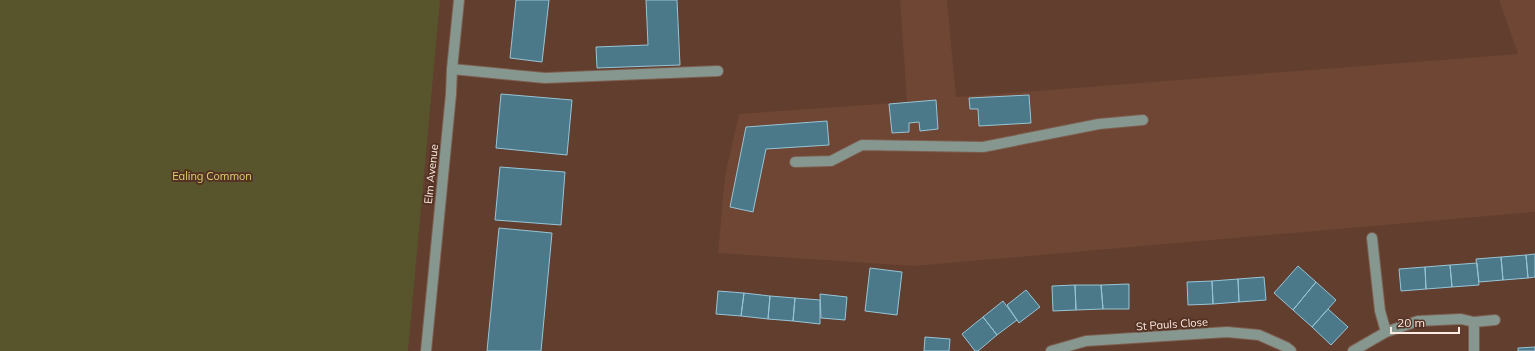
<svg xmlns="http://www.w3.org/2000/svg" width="1535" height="351" viewBox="0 0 1535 351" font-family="Mulish,sans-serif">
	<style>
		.built { fill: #6f4533 }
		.green { fill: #58542c }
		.building { fill: #4c798a; stroke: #96c5d7 }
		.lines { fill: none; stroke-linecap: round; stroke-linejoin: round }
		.minor-casing { stroke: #7d5d4f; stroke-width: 12 }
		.minor { stroke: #85978e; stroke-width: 10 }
		.labels { text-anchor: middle; stroke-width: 4; stroke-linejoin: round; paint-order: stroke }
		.street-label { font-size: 11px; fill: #feece4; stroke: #553324 }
		.park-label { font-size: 11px; fill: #dcd36f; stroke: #553324 }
	</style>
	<rect width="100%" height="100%" fill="#613e2e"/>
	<path class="built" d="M900 0H947L956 97 1518 54 1499 0H1535V212L914 266 718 253 725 176 739 114 907 102Z"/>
	<path class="green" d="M0 0H440L408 351H0Z"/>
	<path class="building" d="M516 0H549L542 62 510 58Z
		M646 0H677L680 65 597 68 596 47 648 45Z
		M501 94 572 100 567 155 496 148Z
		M1029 95 1031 123 979 126 978 109H970L969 98Z
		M936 100 938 129 920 131 919 122 909 123V132L892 133 889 104Z
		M827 121 829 145 766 149 753 212 730 207 746 127Z
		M500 167 565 172 561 225 495 220Z
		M499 228 552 233 541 351H487Z
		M1535 254V277L1528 278 1526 255Z
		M1526 255 1528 278 1503 280 1501 257Z
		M1501 257 1503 280 1479 282 1476 259Z
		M1477 263 1479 285 1452 287 1450 265Z
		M1450 265 1452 287 1426 289 1425 267Z
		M1298 266 1316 282 1293 310 1274 293Z
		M1425 267 1426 289 1401 291 1399 269Z
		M870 268 902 272 897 315 865 311Z
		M1264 277 1266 300 1239 302 1238 279Z
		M1238 279 1239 302 1213 304 1212 281Z
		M1212 281 1213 304 1188 305 1187 282Z
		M1316 282 1336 300 1312 327 1293 310Z
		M1129 284V309H1103L1101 285Z
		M1075 285H1101L1103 309 1076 310Z
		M1075 285 1076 310 1053 311 1052 286Z
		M1026 290 1040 307 1019 323 1007 305Z
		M718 291 744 293 741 316 716 314Z
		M744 293 770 296 768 319 741 316Z
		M820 294 847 297 845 320 821 318Z
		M770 296 795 298 793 321 768 319Z
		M795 298 820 300V324L793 321Z
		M1003 301 1017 320 997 335 983 317Z
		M1328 309 1348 327 1331 345 1312 327Z
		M983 317 997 335 978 351H975L962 334Z
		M925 337 950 339 949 351H924Z
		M1535 347V351H1518V348Z"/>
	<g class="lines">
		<g class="minor-casing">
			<path id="minor" d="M452 69 545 78 718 71
				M795 162 831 161 862 145 983 147 1099 124 1143 120
				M1372 238 1380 311 1386 332
				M426 351 451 94 452 69 459 0
				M1051 351 1086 341 1227 332 1259 335 1286 347 1291 351
				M1353 351 1386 332 1418 321 1461 319 1474 322 1495 320
				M1474 351V322"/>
		</g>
		<use href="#minor" class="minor"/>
	</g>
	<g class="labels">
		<g class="street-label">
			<text transform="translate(431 174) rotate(-84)" y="4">Elm Avenue</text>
			<text transform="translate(1172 324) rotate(-4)" y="4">St Pauls Close</text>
		</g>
		<g class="park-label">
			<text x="212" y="180">Ealing Common</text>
		</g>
	</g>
	<path d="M1391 327v6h68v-6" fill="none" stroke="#feece4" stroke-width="2"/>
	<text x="1397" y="327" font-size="12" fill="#feece4" stroke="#553324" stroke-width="3" paint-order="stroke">20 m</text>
</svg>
